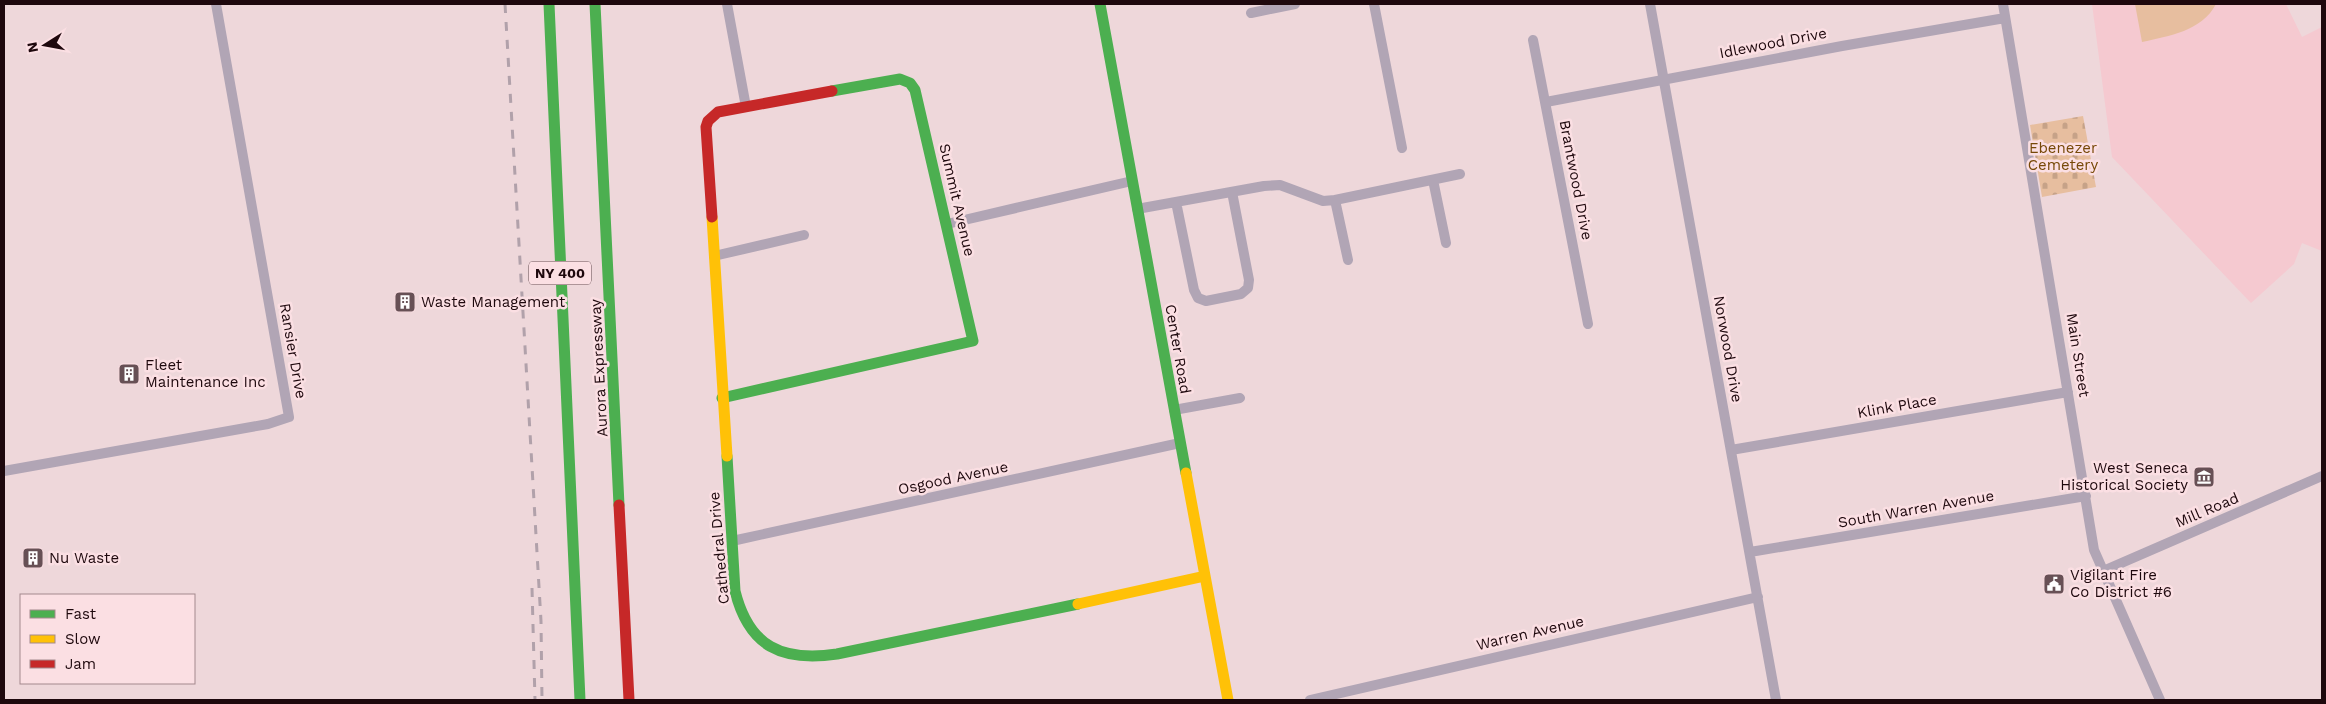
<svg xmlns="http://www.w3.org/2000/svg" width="2326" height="704" viewBox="0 0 2326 704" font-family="'Work Sans',sans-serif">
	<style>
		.built { fill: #f5c9d0 }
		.cemetery { fill: url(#cemetery-stones) }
		.garden { fill: #e7be9f }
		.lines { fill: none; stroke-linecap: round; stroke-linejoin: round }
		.street { stroke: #b1a5b5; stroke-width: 10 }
		.fast { stroke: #4caf50; stroke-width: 11 }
		.slow { stroke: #ffc107; stroke-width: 11 }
		.jam { stroke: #c62828; stroke-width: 11 }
		.rail { stroke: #b1a1aa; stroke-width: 3; stroke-dasharray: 9 9; stroke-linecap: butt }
		.labels { text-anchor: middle; stroke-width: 5; stroke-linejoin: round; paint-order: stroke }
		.shield { fill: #fbdfe3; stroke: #60484d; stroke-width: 1 }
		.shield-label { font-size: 14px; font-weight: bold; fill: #1e080d }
		.street-label { font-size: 15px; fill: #1e080d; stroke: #fbdfe3 }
		.park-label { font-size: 15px; fill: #774908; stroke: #fbdfe3 }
		.poi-label { font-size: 15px; fill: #1e080d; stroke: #fbdfe3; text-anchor: start }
	</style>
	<defs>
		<pattern id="cemetery-stones" width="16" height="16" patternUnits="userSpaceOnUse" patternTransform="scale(1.25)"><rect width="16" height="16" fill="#e7be9f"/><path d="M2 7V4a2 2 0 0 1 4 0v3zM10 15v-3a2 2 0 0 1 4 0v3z" fill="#c6a288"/></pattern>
	</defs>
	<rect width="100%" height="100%" fill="#eed7da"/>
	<path class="built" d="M2092 4H2286L2302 37 2322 27V251L2302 243 2294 264 2251 303 2112 157Z"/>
	<path class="cemetery" d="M2083 116 2096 187 2042 197 2030 125Z"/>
	<path class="garden" d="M2135 4H2216C2202 31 2169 36 2142 42Z"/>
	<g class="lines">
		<path class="street" d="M727 4 746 107
			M1374 4 1402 148
			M1650 4 1776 700
			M2003 4 2094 550 2160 700
			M1251 13 1295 4
			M1533 40 1588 324
			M1546 102 1842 46 2005 18
			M1433 180 1446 243
			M1335 200 1348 260
			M1176 202 1194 290 1198 298 1206 301 1241 294 1248 288 1249 280 1232 192
			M1137 209 1264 186 1280 185 1323 201 1335 200 1460 174
			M947 224 1132 181
			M714 256 804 235
			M1174 410 1240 398
			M1731 450 2068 392
			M4 471 268 424 289 417 216 4
			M732 541 1180 443
			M1750 552 2086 496
			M2103 571 2322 476
			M1310 700 1758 597"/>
		<path class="fast" d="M549 4 580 700
			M595 4 619 505
			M1100 4 1186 473
			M722 398 973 341 915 90 910 83 900 79 832 91
			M727 456 735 591C749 647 782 662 837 654L1078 604"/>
		<path class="slow" d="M712 217 727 456
			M1186 473 1228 700
			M1078 604 1205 576"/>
		<path class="jam" d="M712 217 706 127 708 121 718 112 832 91
			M619 505 629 700"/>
		<path class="rail" d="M505 4 541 621 542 700
			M532 588 535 700"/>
	</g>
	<defs>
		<g id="building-square" transform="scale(1.125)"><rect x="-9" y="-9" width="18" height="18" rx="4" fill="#675055" stroke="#fbdfe3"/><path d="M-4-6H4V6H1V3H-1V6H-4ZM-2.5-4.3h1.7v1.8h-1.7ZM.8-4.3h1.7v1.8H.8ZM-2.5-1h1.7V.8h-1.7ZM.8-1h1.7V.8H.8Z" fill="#fff"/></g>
		<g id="museum-square" transform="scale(1.125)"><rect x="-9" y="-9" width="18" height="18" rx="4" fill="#675055" stroke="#fbdfe3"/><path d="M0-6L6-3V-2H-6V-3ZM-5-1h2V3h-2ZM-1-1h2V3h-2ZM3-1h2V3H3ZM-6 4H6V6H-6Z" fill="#fff"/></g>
		<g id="civic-square" transform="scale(1.125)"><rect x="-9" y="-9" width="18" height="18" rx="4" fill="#675055" stroke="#fbdfe3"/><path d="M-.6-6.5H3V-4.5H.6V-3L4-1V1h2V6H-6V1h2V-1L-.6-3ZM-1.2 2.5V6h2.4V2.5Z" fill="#fff"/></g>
	</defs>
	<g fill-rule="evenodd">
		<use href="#building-square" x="405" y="302"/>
		<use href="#building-square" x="129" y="374"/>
		<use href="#museum-square" x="2204" y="477"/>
		<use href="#building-square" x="33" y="558"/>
		<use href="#civic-square" x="2054" y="584"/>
	</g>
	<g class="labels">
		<rect class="shield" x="529" y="261.5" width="62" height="23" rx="4"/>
		<g class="shield-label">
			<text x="560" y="278">NY 400</text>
		</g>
		<g class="street-label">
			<text transform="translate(1773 43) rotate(-11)" y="5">Idlewood Drive</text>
			<text transform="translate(1576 180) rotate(79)" y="5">Brantwood Drive</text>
			<text transform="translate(957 200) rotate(77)" y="5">Summit Avenue</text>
			<text transform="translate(1178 349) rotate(80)" y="5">Center Road</text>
			<text transform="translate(1728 349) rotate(80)" y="5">Norwood Drive</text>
			<text transform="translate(293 351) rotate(80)" y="5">Ransier Drive</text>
			<text transform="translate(2078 355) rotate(81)" y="5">Main Street</text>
			<text transform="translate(599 368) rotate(-93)" y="5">Aurora Expressway</text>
			<text transform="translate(1897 406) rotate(-10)" y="5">Klink Place</text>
			<text transform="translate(953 478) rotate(-12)" y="5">Osgood Avenue</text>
			<text transform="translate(1916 509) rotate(-10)" y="5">South Warren Avenue</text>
			<text transform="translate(2207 510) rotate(-23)" y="5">Mill Road</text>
			<text transform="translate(719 548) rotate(-95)" y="5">Cathedral Drive</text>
			<text transform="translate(1530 633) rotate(-13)" y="5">Warren Avenue</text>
		</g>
		<g class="park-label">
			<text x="2063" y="153">Ebenezer<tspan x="2063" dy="17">Cemetery</tspan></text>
		</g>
		<g class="poi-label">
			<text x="421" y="307">Waste Management</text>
			<text x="145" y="370">Fleet<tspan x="145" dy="17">Maintenance Inc</tspan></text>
			<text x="2188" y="473" text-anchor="end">West Seneca<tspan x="2188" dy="17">Historical Society</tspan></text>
			<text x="49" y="563">Nu Waste</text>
			<text x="2070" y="580">Vigilant Fire<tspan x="2070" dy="17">Co District #6</tspan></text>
		</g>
	</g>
	<rect width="2326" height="704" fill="none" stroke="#1e080d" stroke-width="10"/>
	<rect x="20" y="594" width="175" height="90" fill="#fbdfe3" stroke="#a3898d"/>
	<rect x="30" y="610" width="25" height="8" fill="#4caf50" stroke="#a3898d"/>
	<text x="65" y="619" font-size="15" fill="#1e080d">Fast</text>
	<rect x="30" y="635" width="25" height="8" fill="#ffc107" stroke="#a3898d"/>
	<text x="65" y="644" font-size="15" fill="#1e080d">Slow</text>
	<rect x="30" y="660" width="25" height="8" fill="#c62828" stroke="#a3898d"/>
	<text x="65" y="669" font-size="15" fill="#1e080d">Jam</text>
	<g transform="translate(45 45) rotate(259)" stroke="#fbdfe3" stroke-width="4" paint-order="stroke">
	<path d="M0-4L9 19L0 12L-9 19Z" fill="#1e080d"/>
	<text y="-8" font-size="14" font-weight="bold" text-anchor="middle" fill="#1e080d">N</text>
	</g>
</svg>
